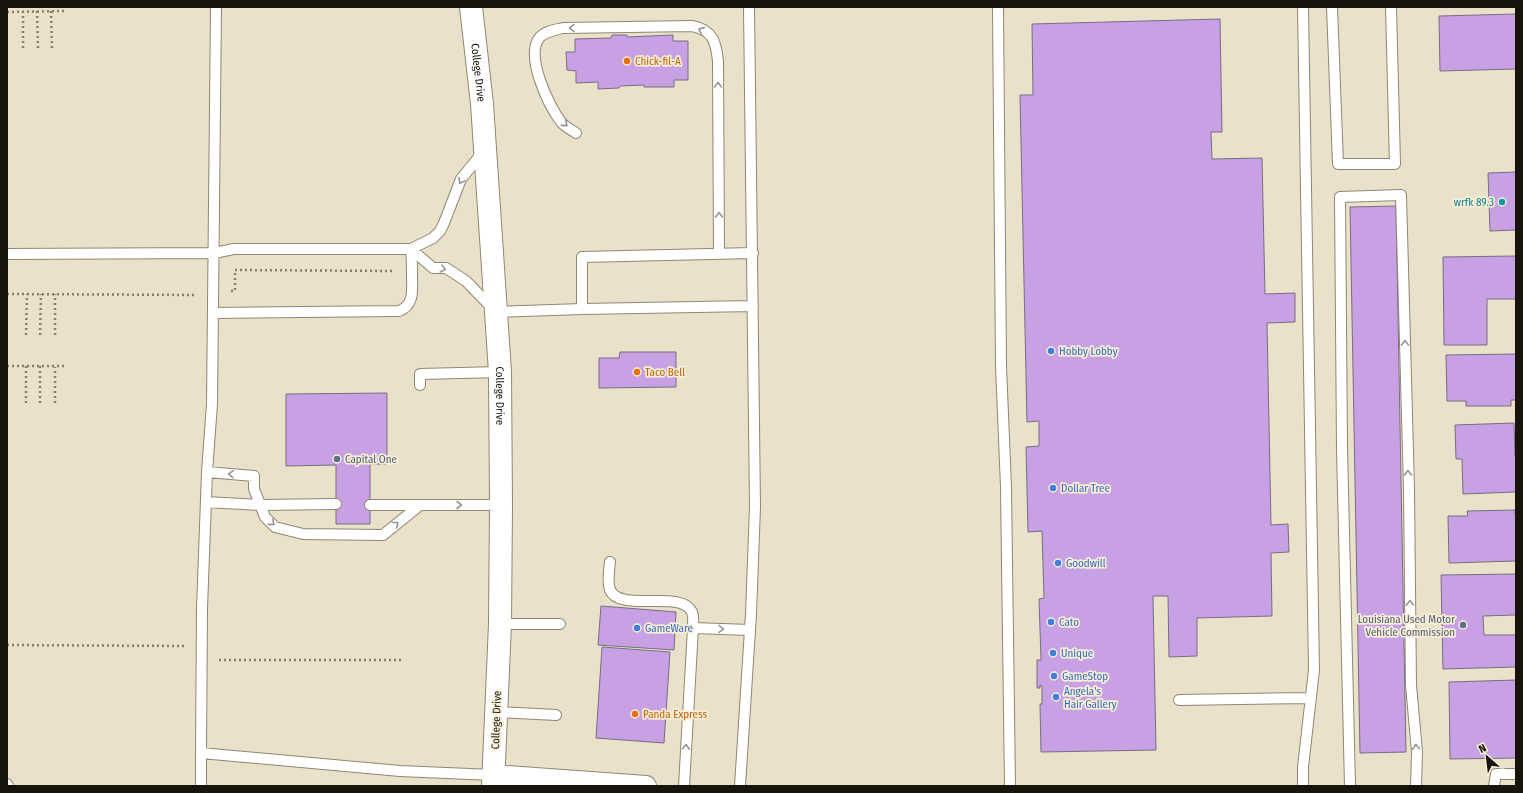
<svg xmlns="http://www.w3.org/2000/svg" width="1523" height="793" viewBox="0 0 1523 793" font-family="'Fira Sans Condensed',sans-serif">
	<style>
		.building { fill: #c8a0e4; stroke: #786d80 }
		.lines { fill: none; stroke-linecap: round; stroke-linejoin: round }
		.service-casing { stroke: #908772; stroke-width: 12 }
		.minor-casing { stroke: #908772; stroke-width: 22 }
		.tertiary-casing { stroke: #908772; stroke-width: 24 }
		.path { stroke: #847e6f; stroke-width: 2.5; stroke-dasharray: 2 3; stroke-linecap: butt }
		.service { stroke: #fff; stroke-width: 10 }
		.minor { stroke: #fff; stroke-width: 20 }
		.tertiary { stroke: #fff; stroke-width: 22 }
		.oneway { stroke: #979592 }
		.food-dot { fill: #e8710a; stroke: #f7eed7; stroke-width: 1.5 }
		.culture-dot { fill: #0f9aa8; stroke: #f7eed7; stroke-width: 1.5 }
		.shop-dot { fill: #3f7fe0; stroke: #f7eed7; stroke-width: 1.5 }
		.service-dot { fill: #5c6f8a; stroke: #f7eed7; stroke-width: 1.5 }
		.labels { text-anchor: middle; stroke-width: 3.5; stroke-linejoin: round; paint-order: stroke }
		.food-label { font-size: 11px; fill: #c56008; stroke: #f7eed7; text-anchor: start }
		.street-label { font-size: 11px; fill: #17140c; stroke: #f7eed7 }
		.culture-label { font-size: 11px; fill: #0d838f; stroke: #f7eed7; text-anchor: end }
		.shop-label { font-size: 11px; fill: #366cbe; stroke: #f7eed7; text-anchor: start }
		.service-label { font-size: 11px; fill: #4e5e75; stroke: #f7eed7; text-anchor: start }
	</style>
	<rect width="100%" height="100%" fill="#eae1ca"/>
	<path class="building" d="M1516 14V69L1440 71 1439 16Z
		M1220 19 1222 132H1211L1212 159 1262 158 1265 294 1295 293V322L1267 323 1271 525 1288 524 1289 552 1271 553 1272 616 1197 618V656L1169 657 1168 596H1153L1156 750 1041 752 1040 704H1042V686L1040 685V688H1037V660H1041L1039 599 1044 598 1042 531 1028 532 1026 447 1039 446V421L1027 422 1020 95H1033L1032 24Z
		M612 35H627V37L673 35V41H688V80H674V87H644V85L620 86 619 88 598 89V82L576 83V71L567 70 566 52H575V39L611 38Z
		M1516 172V230L1490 231 1488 173Z
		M1396 206 1406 752 1360 753 1350 207Z
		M1516 256V299H1487V345H1444L1443 257Z
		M620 352H676V387L599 388V358H619Z
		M1516 354V400H1511V406H1466V401H1447L1446 355Z
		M387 393V464H370V524H336V465L286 466V394Z
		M1514 423 1515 456H1516V492L1463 494 1462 459H1456L1455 425Z
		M1515 510V514H1516V561L1449 563 1448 516H1468L1467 511Z
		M1516 574V615L1483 616 1484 635H1516V667L1443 669 1441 575Z
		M601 606 676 612 674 650 598 645Z
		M602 647 670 652 664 743 596 738Z
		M1516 680V758L1450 759 1449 682Z"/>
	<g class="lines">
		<g class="service-casing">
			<path id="service" d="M998 7 1001 366 1006 487 1010 786
				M1303 7 1314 670 1303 767V786
				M1332 7 1338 164H1395L1391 7
				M576 133C572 130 565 127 561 122 549 106 524 55 540 37 546 31 555 30 563 28L692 26C713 30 716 42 718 61L719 254
				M411 249 433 268H446L466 281 496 312 582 309 753 306
				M7 254 214 253 234 249H411L433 238 440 231 444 223 461 179 483 152
				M582 309V257L753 253
				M213 313 399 311C415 305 412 289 412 275 412 267 412 258 411 249
				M420 385V374L500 372
				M207 472 254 476V489L265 517 275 527 303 534 383 535 420 505
				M206 502 260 505 336 504
				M370 505H501
				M610 562C609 571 607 581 610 590 620 613 682 589 692 612 694 617 693 623 693 628L684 786
				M500 624H560
				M693 628 750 630
				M1179 700 1311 698
				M496 712 556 715
				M201 753 202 609 207 472 212 404 216 7
				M7 784 8 786
				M201 786V753L400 771 493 775
				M740 786 751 614 755 507 749 7
				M1350 786 1342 448 1340 197 1401 195 1409 489 1411 685 1417 752 1416 786
				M1494 786 1496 774H1516"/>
		</g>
		<g class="minor-casing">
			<path id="minor" d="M493 775 646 786"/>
		</g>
		<g class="tertiary-casing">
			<g id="tertiary">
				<path id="s1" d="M471 7 482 104 500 372 501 505 500 624 493 786"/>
			</g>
		</g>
		<path class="path" d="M37 11 38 48
			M51 11 52 48
			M7 12 64 11
			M23 48V12
			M231 291H235V270L394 271
			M7 294 196 295
			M26 335 27 294
			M40 335 41 294
			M55 335V294
			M7 366H67
			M26 403V366
			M40 403V366
			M55 403V367
			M7 645 185 646
			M219 660H403"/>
		<use href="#service" class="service"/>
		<use href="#minor" class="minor"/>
		<use href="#tertiary" class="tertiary"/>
	</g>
	<defs><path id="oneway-chevron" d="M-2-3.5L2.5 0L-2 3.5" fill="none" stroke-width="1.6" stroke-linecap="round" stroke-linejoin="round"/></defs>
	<g class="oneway">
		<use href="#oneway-chevron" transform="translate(572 28) rotate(179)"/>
		<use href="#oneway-chevron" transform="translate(701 30) rotate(-156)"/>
		<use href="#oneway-chevron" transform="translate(718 85) rotate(-90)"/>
		<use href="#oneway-chevron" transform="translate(565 124) rotate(40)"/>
		<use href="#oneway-chevron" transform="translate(461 181) rotate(118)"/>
		<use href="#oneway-chevron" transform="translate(719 215) rotate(-90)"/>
		<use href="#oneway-chevron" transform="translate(443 269) rotate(14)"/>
		<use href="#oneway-chevron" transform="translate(1405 343) rotate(-91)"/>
		<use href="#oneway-chevron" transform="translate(1408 473) rotate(-91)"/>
		<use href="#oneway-chevron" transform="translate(231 474) rotate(-176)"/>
		<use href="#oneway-chevron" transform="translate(459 505)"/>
		<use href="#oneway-chevron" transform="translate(272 523) rotate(41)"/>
		<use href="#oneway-chevron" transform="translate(396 524) rotate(-38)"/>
		<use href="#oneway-chevron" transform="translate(1410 603) rotate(-91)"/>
		<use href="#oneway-chevron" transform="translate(721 629) rotate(2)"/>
		<use href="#oneway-chevron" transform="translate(686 747) rotate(-87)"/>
		<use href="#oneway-chevron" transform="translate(1416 747) rotate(-94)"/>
	</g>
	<g class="food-dot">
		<circle cx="627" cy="61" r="4"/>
		<circle cx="637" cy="372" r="4"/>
		<circle cx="635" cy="714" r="4"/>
	</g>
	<circle class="culture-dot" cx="1502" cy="202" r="4"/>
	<g class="shop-dot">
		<circle cx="1051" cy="351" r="4"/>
		<circle cx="1053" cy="488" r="4"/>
		<circle cx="1058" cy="563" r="4"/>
		<circle cx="1051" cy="622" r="4"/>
		<circle cx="637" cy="628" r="4"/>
		<circle cx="1053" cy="653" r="4"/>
		<circle cx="1054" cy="676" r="4"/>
		<circle cx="1056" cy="697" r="4"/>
	</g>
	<g class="service-dot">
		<circle cx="337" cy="459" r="4"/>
		<circle cx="1463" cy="625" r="4"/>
	</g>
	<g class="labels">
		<g class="food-label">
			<text x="635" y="65">Chick-fil-A</text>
			<text x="645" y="376">Taco Bell</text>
			<text x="643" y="718">Panda Express</text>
		</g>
		<g class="street-label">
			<text dy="4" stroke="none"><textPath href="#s1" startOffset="66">College Drive</textPath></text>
			<text dy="4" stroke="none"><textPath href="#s1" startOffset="390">College Drive</textPath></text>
			<text transform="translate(496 720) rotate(-88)" y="4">College Drive</text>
		</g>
		<g class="culture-label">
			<text x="1494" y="206">wrfk 89.3</text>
		</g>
		<g class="shop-label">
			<text x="1059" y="355">Hobby Lobby</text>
			<text x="1061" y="492">Dollar Tree</text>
			<text x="1066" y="567">Goodwill</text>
			<text x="1059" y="626">Cato</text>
			<text x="645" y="632">GameWare</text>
			<text x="1061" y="657">Unique</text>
			<text x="1062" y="680">GameStop</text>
			<text x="1064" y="695">Angela's<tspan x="1064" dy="13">Hair Gallery</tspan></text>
		</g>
		<g class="service-label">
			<text x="345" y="463">Capital One</text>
			<text x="1455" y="623" text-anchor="end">Louisiana Used Motor<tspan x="1455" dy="13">Vehicle Commission</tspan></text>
		</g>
	</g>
	<rect width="1523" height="793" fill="none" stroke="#17140c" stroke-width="16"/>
	<g transform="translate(1487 757) rotate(332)" stroke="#f7eed7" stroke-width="3" paint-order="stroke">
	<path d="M0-3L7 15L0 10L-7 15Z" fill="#17140c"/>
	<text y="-6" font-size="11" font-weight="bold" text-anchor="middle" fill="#17140c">N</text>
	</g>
</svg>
